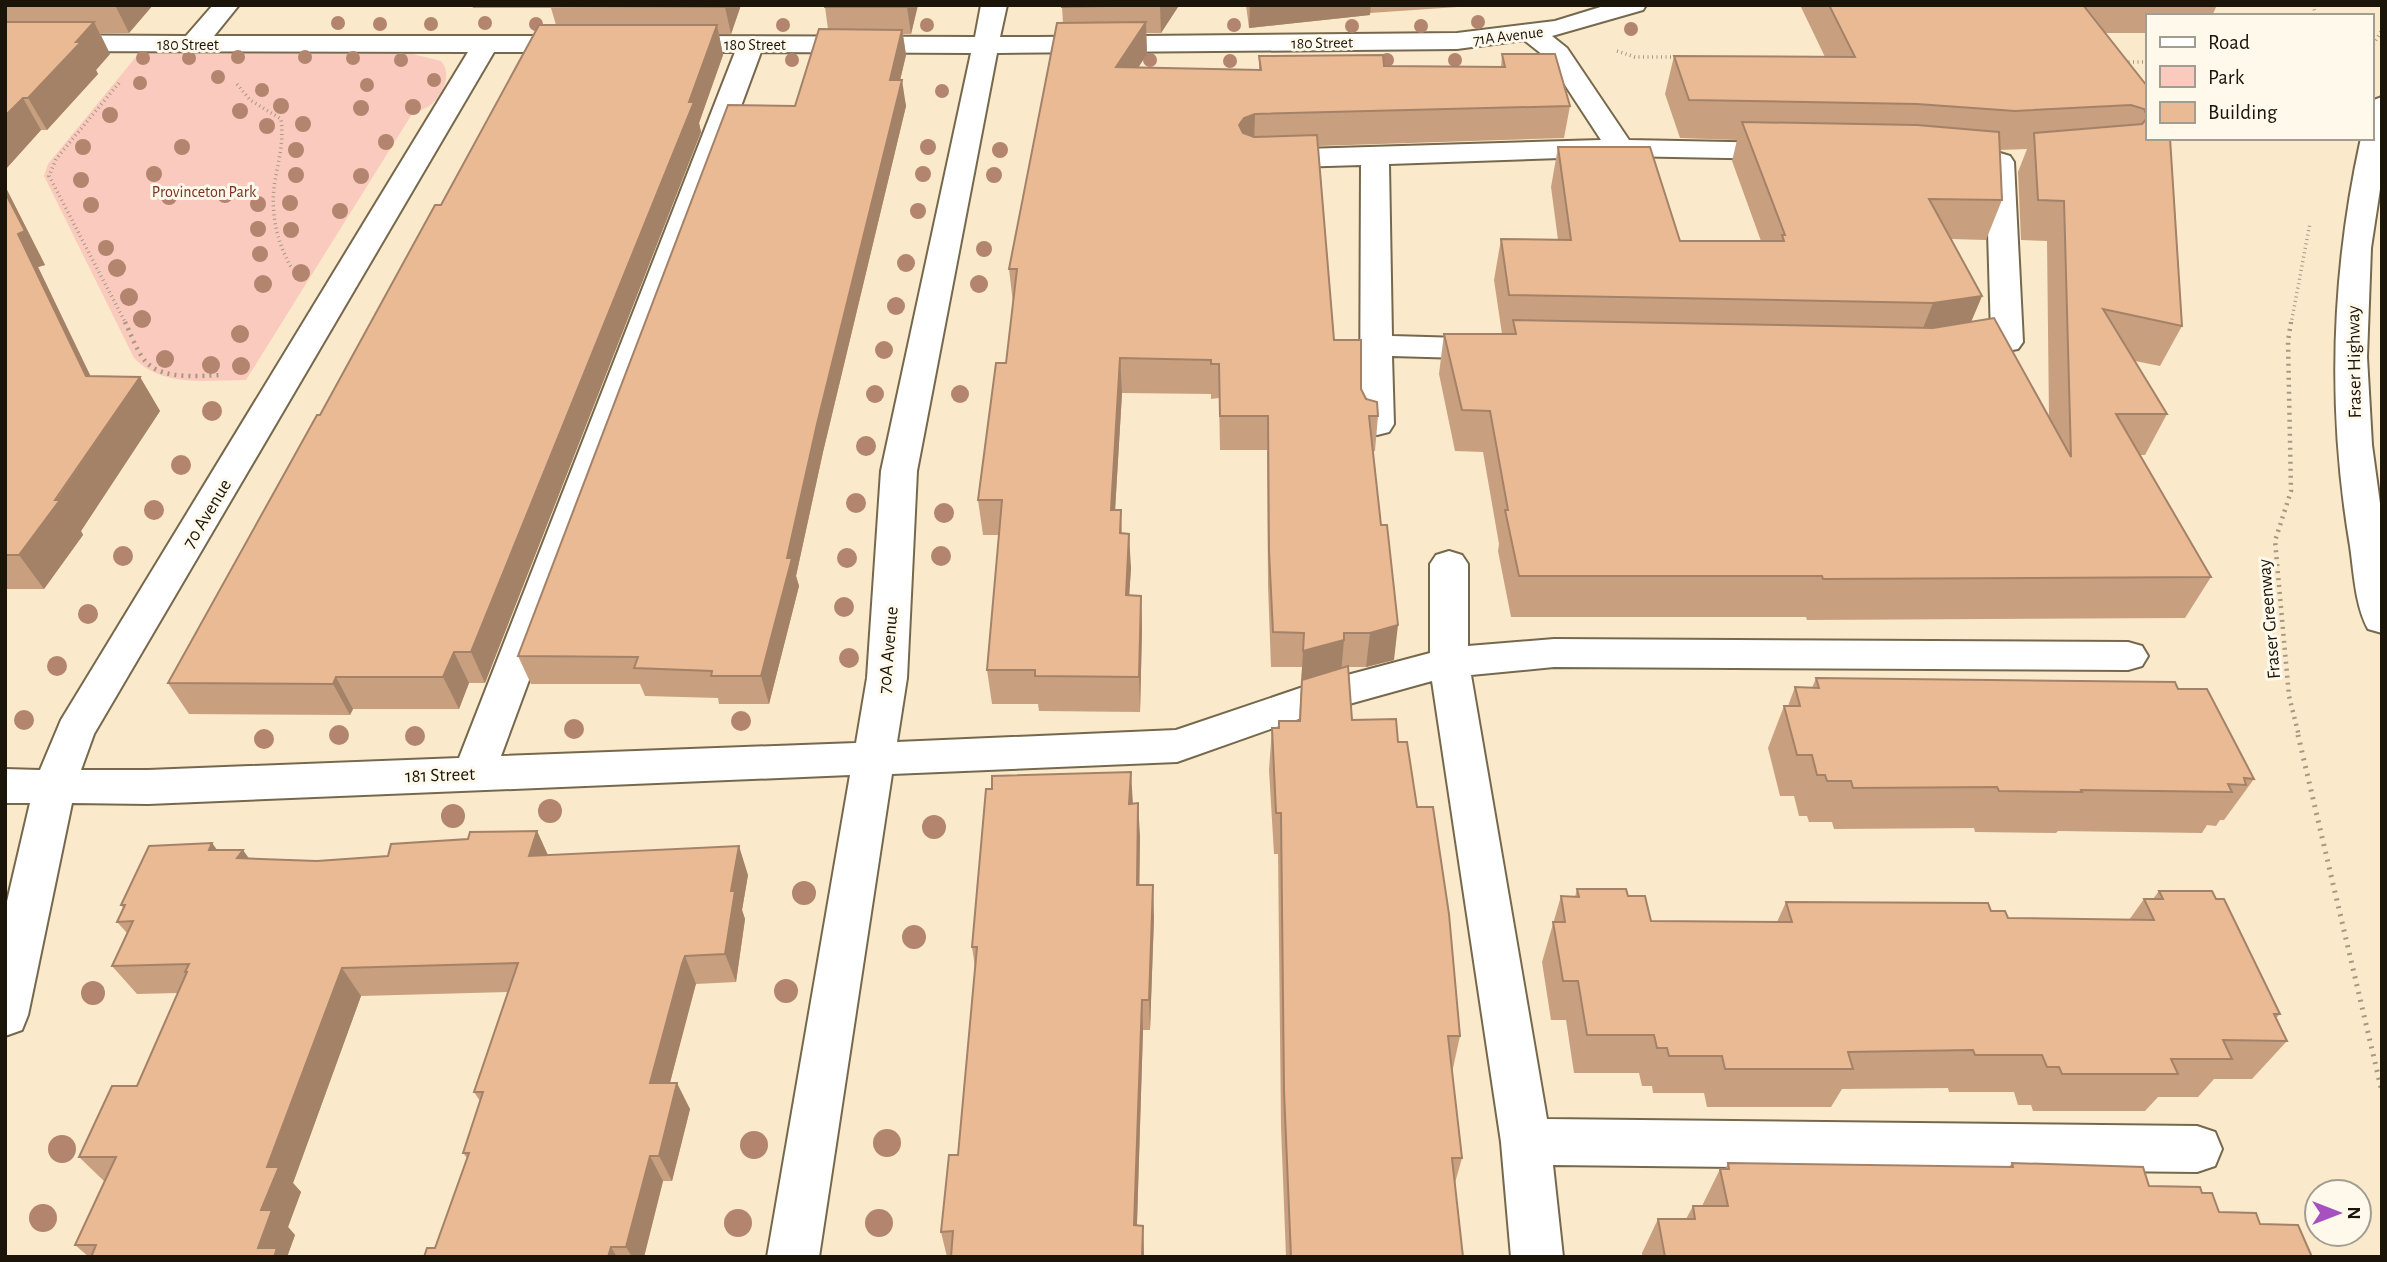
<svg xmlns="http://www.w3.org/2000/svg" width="2387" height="1262" viewBox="0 0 2387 1262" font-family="'Alegreya Sans',sans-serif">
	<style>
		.green { fill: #facabf }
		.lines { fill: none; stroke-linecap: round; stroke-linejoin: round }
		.minor-casing { stroke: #76684d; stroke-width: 4 }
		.major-casing { stroke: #76684d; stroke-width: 4 }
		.path-far2 { stroke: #a59982; stroke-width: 3.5; stroke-dasharray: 1 3.5; stroke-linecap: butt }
		.path-far1 { stroke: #a59982; stroke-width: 4.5; stroke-dasharray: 2 5; stroke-linecap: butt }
		.path { stroke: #a59982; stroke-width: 5; stroke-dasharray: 2 6; stroke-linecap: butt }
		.minor { fill: #fff; fill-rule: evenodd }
		.major { fill: #fff; fill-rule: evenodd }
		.tree { fill: #b3846e }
		.wall { fill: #c9a07f; fill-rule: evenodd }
		.shaded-wall { fill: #a48268 }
		.building { fill: #eaba94; stroke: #a48268; stroke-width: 2 }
		.labels { text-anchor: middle; stroke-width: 6; stroke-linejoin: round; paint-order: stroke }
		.far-street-label { font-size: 16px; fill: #1a1409; stroke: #fff9ec }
		.far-park-label { font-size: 16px; fill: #793121; stroke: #fff9ec }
		.street-label { font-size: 19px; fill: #1a1409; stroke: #fff9ec }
	</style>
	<rect width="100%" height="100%" fill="#faeacb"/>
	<path class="green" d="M139 53 413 54 441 61C452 73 444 92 433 103 428 108 418 111 412 114L246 380C207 380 163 388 134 358L44 176 48 164Z"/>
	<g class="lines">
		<g class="minor-casing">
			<path id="minor" d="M213 5H239L214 36H581L590 38 594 44 590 50 581 52H494L94 734 81 770H148L459 758 735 52H669L660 50 656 44 660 38 669 36 975 37 981 5H1007L1000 37H1037L1457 33 1555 21 1607 5H1646L1643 10 1552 36 1567 48 1629 140 1786 143 1796 145 1800 151 1796 157 1786 159 1620 156 1389 164 1392 336 1496 339 1507 342 1512 349 1507 356 1496 359 1392 356 1394 424 1389 432 1377 435 1365 432 1360 424 1361 165 1266 168 1256 165 1252 159 1256 153 1266 150 1601 140 1548 59 1524 40 1457 49 997 53 917 471 907 678 897 742 1176 730 1306 686 1430 653V564L1436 555 1449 551 1462 555 1468 564V646L1554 639 2128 642 2142 646 2148 656 2142 666 2128 670 1554 667 1471 675 1547 1119 2197 1126 2215 1132 2222 1149 2215 1166 2197 1172 1553 1165 1563 1257H1511L1501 1142 1432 681 1313 714 1177 762 892 774 819 1257H767L850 775 148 804 72 803 28 1015 22 1030 5 1036V910L30 803H5V769L40 770 61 720 468 52 5 51V35L186 36ZM761 52 971 53 881 471 867 678 856 743 501 756Z
				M2000 153 2010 156 2014 162 2023 342 2018 349 1958 360 1947 357 1942 350 1947 343 1991 335 1986 162 1990 156Z"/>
		</g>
		<g class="major-casing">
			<path id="major" d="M2382 97V176L2371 248 2367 357 2372 445 2382 518V633L2368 629C2355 605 2354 573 2350 546 2327 409 2331 274 2361 138H2371V101Z"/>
		</g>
		<path class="path-far2" d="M2313 5 2316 16
			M2371 48 2382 30
			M1617 51 1635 57H1677
			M2124 62H2147
			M119 83 56 159 49 176 126 324
			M237 84 250 100 281 119C284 140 279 160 275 180 270 211 276 240 291 267
			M2291 324 2310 223"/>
		<path class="path-far1" d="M125 322C131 334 137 352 146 362 163 380 199 376 221 375
			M2291 322 2288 341 2291 491 2275 541 2289 696 2299 736"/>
		<path class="path" d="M2298 735 2382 1092"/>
		<use href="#minor" class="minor"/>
		<use href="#major" class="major"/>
	</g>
	<g class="tree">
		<circle cx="1478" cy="22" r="7"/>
		<circle cx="338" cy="23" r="7"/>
		<circle cx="485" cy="23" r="7"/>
		<circle cx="380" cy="24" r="7"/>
		<circle cx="431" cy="24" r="7"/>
		<circle cx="536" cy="24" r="7"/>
		<circle cx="783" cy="25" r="7"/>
		<circle cx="927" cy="25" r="7"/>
		<circle cx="1234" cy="25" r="7"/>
		<circle cx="1352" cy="26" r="7"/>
		<circle cx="1421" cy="26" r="7"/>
		<circle cx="1631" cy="29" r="7"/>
		<circle cx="238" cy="57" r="7"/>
		<circle cx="305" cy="57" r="7"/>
		<circle cx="143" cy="58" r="7"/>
		<circle cx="189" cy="58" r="7"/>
		<circle cx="353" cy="58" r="7"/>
		<circle cx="401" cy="60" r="7"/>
		<circle cx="792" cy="60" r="7"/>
		<circle cx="1150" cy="60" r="7"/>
		<circle cx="1387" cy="60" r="7"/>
		<circle cx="1455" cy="60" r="7"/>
		<circle cx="1230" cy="61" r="7"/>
		<circle cx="218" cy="77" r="7"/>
		<circle cx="434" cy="80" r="7"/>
		<circle cx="140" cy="83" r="7"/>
		<circle cx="367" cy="85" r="7"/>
		<circle cx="262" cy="90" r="7"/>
		<circle cx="942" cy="91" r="7"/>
		<circle cx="281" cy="106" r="8"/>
		<circle cx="413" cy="107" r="8"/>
		<circle cx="361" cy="108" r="8"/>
		<circle cx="240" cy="111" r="8"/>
		<circle cx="110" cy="115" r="8"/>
		<circle cx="303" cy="124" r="8"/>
		<circle cx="267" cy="126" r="8"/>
		<circle cx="386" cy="142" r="8"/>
		<circle cx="83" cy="147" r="8"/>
		<circle cx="182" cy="147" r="8"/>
		<circle cx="928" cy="147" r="8"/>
		<circle cx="296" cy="150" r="8"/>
		<circle cx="1000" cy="150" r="8"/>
		<circle cx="154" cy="174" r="8"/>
		<circle cx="923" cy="174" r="8"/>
		<circle cx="296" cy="175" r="8"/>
		<circle cx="994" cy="175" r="8"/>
		<circle cx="361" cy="176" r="8"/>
		<circle cx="81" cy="180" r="8"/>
		<circle cx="225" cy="195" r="8"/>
		<circle cx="169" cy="197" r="8"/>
		<circle cx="290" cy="203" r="8"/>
		<circle cx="258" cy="204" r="8"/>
		<circle cx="91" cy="205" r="8"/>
		<circle cx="340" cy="211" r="8"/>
		<circle cx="918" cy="211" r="8"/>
		<circle cx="258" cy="229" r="8"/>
		<circle cx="291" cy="230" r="8"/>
		<circle cx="106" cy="248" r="8"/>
		<circle cx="984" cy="249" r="8"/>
		<circle cx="260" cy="254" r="8"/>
		<circle cx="906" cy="263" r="9"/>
		<circle cx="117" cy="268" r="9"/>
		<circle cx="301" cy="273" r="9"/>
		<circle cx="263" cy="284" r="9"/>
		<circle cx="979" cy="284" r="9"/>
		<circle cx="129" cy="297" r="9"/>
		<circle cx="896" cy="306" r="9"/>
		<circle cx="142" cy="319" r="9"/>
		<circle cx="240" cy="334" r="9"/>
		<circle cx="884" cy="350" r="9"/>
		<circle cx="165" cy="359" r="9"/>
		<circle cx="211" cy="365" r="9"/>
		<circle cx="241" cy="366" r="9"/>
		<circle cx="875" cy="394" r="9"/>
		<circle cx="960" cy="394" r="9"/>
		<circle cx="212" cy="411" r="10"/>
		<circle cx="866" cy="446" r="10"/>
		<circle cx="181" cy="465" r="10"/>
		<circle cx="856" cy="503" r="10"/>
		<circle cx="154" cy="510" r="10"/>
		<circle cx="944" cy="513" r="10"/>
		<circle cx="123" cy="556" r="10"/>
		<circle cx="941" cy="556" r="10"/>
		<circle cx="847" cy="558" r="10"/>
		<circle cx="844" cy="607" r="10"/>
		<circle cx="88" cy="614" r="10"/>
		<circle cx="849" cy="658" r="10"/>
		<circle cx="57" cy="666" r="10"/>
		<circle cx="24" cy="720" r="10"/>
		<circle cx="741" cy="721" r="10"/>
		<circle cx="574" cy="729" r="10"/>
		<circle cx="339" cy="735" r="10"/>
		<circle cx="415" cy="736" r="10"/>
		<circle cx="264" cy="739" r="10"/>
		<circle cx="550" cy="811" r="12"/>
		<circle cx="453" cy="816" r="12"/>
		<circle cx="934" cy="827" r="12"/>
		<circle cx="804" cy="893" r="12"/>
		<circle cx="914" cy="937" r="12"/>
		<circle cx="786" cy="991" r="12"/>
		<circle cx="93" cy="993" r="12"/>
		<circle cx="887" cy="1143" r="14"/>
		<circle cx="754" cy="1145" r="14"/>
		<circle cx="62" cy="1149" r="14"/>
		<circle cx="43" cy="1218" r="14"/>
		<circle cx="738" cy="1223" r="14"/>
		<circle cx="879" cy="1223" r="14"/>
	</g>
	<path class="wall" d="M5 5H153L129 33H100L110 54 96 70 98 74 47 130H41L5 170Z
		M472 5H741L731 34H719L723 55 699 123 701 132 485 683H469L459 709H353L350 715 189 714 168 683 441 205 556 25 551 8H473Z
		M918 5 911 34H903L906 55 900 80 906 106 823 452 796 576 799 586 769 704H719L718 698 645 696 640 684H531L518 656 795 106 828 29 825 7Z
		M1017 5H1212V7H1178L1161 33H1146L1147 54 1138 68 1259 70V56L1384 66 1501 67 1502 54 1570 106 1564 138 1318 146 1334 340 1361 389 1378 416 1375 451H1373L1394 660 1366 667H1348L1352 720 1398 742 1417 807 1460 1036 1452 1073 1462 1158 1455 1183 1463 1257H1286L1281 1127 1278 854H1274L1269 770 1272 728H1279V721H1299L1302 667H1271L1268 586 1267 450H1220L1219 398 1211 399V394L1122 393 1115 510H1121L1122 533 1131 568 1129 596H1141L1142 630 1140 712 1039 711 1038 704H992L987 670 999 535H983L978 500 1006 363 1013 303 1009 269 1063 23 1062 7H1018Z
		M1246 5H1487L1370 13V15L1249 28Z
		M1800 5H2217L2212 16H2147V33H2105L2147 86V138L2182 326 2160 366 2135 361 2167 414 2145 455H2140L2211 577 2185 618 1807 620 1806 617H1511L1498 551 1499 544 1483 452 1455 451 1439 374 1444 334H1502L1494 280 1501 239 1558 240 1551 187 1558 147 1680 241H1761L1732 161 1737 140 1680 138 1665 94 1674 56 1825 57ZM2027 149 2018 172 2021 240 2047 241 2049 418 1971 322 1982 296 1951 239 1986 240 2002 200 2000 150Z
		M5 186 45 265 38 267 90 376 140 377 160 411 81 531 83 535 44 589H5Z
		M1816 678 2178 689 2254 779 2224 820H2220L2216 826 2207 825 2202 833 2058 831 2056 833 1975 832 1974 828 1834 829 1832 822H1809L1807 816H1799L1794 796H1780L1768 748 1784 706H1788L1795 687 1812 688Z
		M1133 803 1140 836 1139 885 1154 917 1150 1030H1143L1137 1225 1143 1226 1144 1257H947L941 1232 958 1155 975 967 972 947Z
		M537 831 548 855 748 875 742 910 745 919 736 982 696 984 693 991 670 1083 690 1109 672 1181H663L644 1257H424L435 1248 467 1158 463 1153 480 1101 474 1092 508 992 361 996 293 1183 301 1192 288 1227 295 1235 287 1257H89L75 1245 105 1182 79 1157 137 1086 178 993 137 994 112 966 127 933 117 922 124 909 121 905 212 843 217 850 249 859 317 861 388 856 468 839Z
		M1577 889 1628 896 1651 921 1777 922 1786 902 1991 911 2008 918 2129 920 2144 899H2153L2159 891 2280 1014 2276 1018 2287 1041 2252 1079H2214L2198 1097H2158L2145 1111H2033L2031 1105H2018L2014 1092H1949L1948 1088 1842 1089 1831 1107H1707L1704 1093H1653L1652 1086H1642L1639 1073H1574L1566 1020H1551L1542 962 1561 896 1575 897Z
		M1728 1163 2009 1167 2012 1163 2149 1186 2202 1193 2219 1212 2260 1224 2312 1257H1642V1253L1658 1219H1686L1693 1206H1702L1720 1169H1725Z"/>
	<path class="shaded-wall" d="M115 5H153L129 33Z
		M725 5H741L731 34 725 7Z
		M908 5H918L911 34 907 7Z
		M1178 5V7L1161 33 1160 6Z
		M1250 5H1371L1370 15 1249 28Z
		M94 22 110 54 96 70 98 74 47 130 28 98Z
		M1146 22 1147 54 1117 100 1116 67Z
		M717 25 723 55 699 123 701 132 485 683 471 652 689 102Z
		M902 30 906 55 894 106 890 80Z
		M902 80 906 106 823 452 796 576 799 586 769 704 761 676 817 424Z
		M23 98 41 130 5 170V116Z
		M1255 114 1254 147 1243 150 1239 125 1244 118Z
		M5 186 45 265 38 267 107 410 86 376 18 234 5 192Z
		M1982 296 1965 336 1917 343 1933 303Z
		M1120 358 1122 393 1113 545 1111 510Z
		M140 377 160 411 81 531 83 535 44 589 19 555Z
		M1129 534 1131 568 1127 630 1126 595Z
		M1141 596 1142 630 1140 712 1139 677Z
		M1398 625 1394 660 1366 667 1370 633Z
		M1344 640 1341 674 1301 685 1303 651Z
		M454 652 469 683 459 709 443 677Z
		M336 677 353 709 350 715 333 684Z
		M1131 772 1133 805 1129 804Z
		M1138 803 1140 836 1139 917 1137 885Z
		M537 831 550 860 529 856Z
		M212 843 233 872 209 850Z
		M739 846 748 875 742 910 745 919 736 982 725 954 731 891Z
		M243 850 263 878 237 858Z
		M1153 885 1154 917 1150 1030 1149 1000Z
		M685 956 696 984 663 1109 650 1083Z
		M342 968 361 996 293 1183 301 1192 288 1227 295 1235 287 1257H266L258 1248 267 1167Z
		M1142 1000 1143 1030 1136 1253 1134 1225Z
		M677 1083 690 1109 672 1181 659 1156Z
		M650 1156 663 1181 644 1257H632L626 1247Z
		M1143 1226 1144 1257H1142Z
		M611 1247 617 1257H608Z"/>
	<path class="building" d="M551 5H725V7L551 6Z
		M825 5H908L907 7H825Z
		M1062 5H1160L1062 7Z
		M1829 5H2083L2147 86V116L2144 109 2131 105 2015 111 1917 104 1689 100 1674 56 1855 57Z
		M5 22H94L76 42H81L28 98H23L5 116Z
		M1146 22 1116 67 1261 70 1259 56 1383 55 1384 66 1505 67 1502 54H1555L1570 106 1255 114 1244 118 1239 125 1243 133 1254 137 1317 135 1334 340H1361V389L1366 399 1377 402 1378 416H1369L1381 525H1387L1398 625 1370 633H1344V640L1303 651 1304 633 1273 632 1269 551 1268 416H1220L1219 364H1211V360L1120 358 1111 510H1121L1120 533 1129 534 1126 595 1141 596 1139 677 1035 676V670H987L1002 500H978L996 363H1006L1017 269H1009L1057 23Z
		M539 25H717L689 102H694L471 652H454L443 677H336L333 684 168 683 317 415H320L435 205H441Z
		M819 29 902 30 890 80H902L817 424 787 558H792L761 676H711L712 671 634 668 638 657 518 656 728 105 795 106Z
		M2147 118V138H2170L2182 326 2103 309 2167 414H2116L2211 577 1823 579 1822 576H1519L1505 510H1508L1490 411 1462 410 1444 334H1516L1513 320 1933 328 1994 318 2071 457 2064 201 2038 200 2034 133 2142 124Z
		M1742 122 1917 125 1999 132 2002 200 1929 199 1982 296 1933 303 1509 295 1501 239 1571 240 1558 147H1650L1680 241H1784L1782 235H1785Z
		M5 192 25 231 18 234 86 376 140 377 55 500H60L19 555H5Z
		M1348 666 1352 720 1396 719 1398 742H1407L1417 807H1433L1449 914 1460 1036H1448L1462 1158H1452L1463 1257H1291L1284 1091 1281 813H1276L1272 728H1279V721H1300L1302 680Z
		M1816 678 2175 682 2178 689H2207L2254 779 2244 778 2246 785 2228 784 2232 792 2081 790 2082 792 1999 791 1997 787 1853 788 1851 781H1827L1825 775H1817L1812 755H1797L1784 706H1800L1795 687 1819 688Z
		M1131 772 1129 804 1138 803 1137 885H1153L1149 1000H1142L1134 1225 1143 1226 1142 1257H951L953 1231 941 1232 949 1155H958L977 947H972L986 789H992V776Z
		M537 831 529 856 739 846 731 891H735L725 954 685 956 682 964 650 1083H677L659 1156H650L626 1247H611L608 1257H424L427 1248H435L469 1153H463L483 1092H474L518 963 342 968 267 1167H279L261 1210H272L258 1248H277L274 1257H91L96 1245H75L116 1157H79L112 1086H137L187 972H185L189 964 112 966 133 921 117 922 125 905H121L149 846 212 843 209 850H243L237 858 317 861 388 856 391 844 468 839 470 832Z
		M1577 889H1626L1628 896H1645L1651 921 1792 922 1786 902 1988 903 1991 911H2005L2008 918 2154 920 2144 899H2163L2159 891H2212L2216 899H2224L2280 1014H2274L2287 1041 2223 1040 2232 1059H2171L2178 1074H2062L2059 1067H2047L2042 1055H1975L1973 1050 1848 1052 1853 1069H1725L1722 1056H1669L1667 1048H1657L1654 1035H1587L1578 981H1563L1553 922H1565L1561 896 1579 897Z
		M1728 1163 2013 1167 2012 1163 2143 1167 2149 1186 2200 1187 2202 1193H2212L2219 1212 2256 1213 2260 1224 2298 1225 2312 1257H1665L1658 1219H1695L1693 1206H1728L1720 1169H1729Z"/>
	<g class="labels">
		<g class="far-street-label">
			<text transform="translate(1508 35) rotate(-7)" y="6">71A Avenue</text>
			<text transform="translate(1322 42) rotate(-1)" y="6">180 Street</text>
			<text x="188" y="50">180 Street</text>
			<text x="755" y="50">180 Street</text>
		</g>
		<g class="far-park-label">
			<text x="204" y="197">Provinceton Park</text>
		</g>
		<g class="street-label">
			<text transform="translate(2353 362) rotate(-91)" y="7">Fraser Highway</text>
			<text transform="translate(206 513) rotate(-59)" y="7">70 Avenue</text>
			<text transform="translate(2268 619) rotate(-95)" y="7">Fraser Greenway</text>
			<text transform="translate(887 650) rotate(-85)" y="7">70A Avenue</text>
			<text transform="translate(440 774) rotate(-2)" y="7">181 Street</text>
		</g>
	</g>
	<rect width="2387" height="1262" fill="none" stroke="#1a1409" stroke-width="14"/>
	<rect x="2146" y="14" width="228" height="126" fill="#fff9ec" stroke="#a39d91" stroke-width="2"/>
	<rect x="2160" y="37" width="35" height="10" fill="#ffffff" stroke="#a39d91" stroke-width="2"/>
	<text x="2208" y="49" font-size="21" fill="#1a1409">Road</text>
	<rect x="2160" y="66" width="35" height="21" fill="#facabf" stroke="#a39d91" stroke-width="2"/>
	<text x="2208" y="84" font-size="21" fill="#1a1409">Park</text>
	<rect x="2160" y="102" width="35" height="21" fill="#eaba94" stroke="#a39d91" stroke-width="2"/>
	<text x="2208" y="119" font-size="21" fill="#1a1409">Building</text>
	<g transform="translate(2338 1213) rotate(90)"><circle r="33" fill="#fff9ec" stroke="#a39d91" stroke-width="2"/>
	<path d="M0-5L12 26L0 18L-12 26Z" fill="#a751be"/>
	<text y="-10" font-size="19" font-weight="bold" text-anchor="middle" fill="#1a1409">N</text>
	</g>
</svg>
